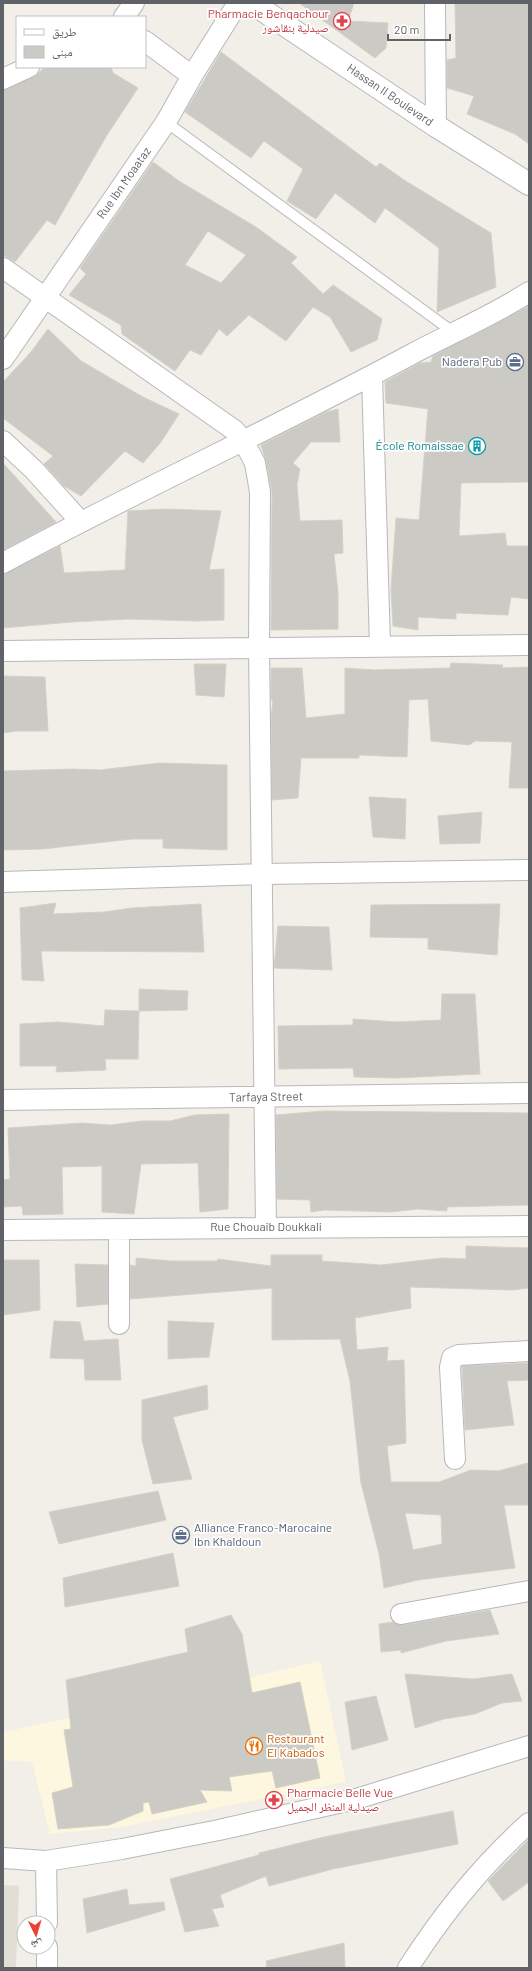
<svg xmlns="http://www.w3.org/2000/svg" width="532" height="1971" viewBox="0 0 532 1971" font-family="Barlow,'Noto Naskh Arabic',sans-serif">
	<style>
		.commercial { fill: #fef7e0 }
		.education { fill: #e1ded6 }
		.building { fill: #cccac5; stroke: #d6d1c6; fill-rule: evenodd }
		.lines { fill: none; stroke-linecap: round; stroke-linejoin: round }
		.service-casing { stroke: #b5b8bc; stroke-width: 12 }
		.minor-casing { stroke: #b5b8bc; stroke-width: 22 }
		.secondary-casing { stroke: #b6babf; stroke-width: 24 }
		.service { stroke: #fff; stroke-width: 10 }
		.minor { stroke: #fff; stroke-width: 20 }
		.secondary { stroke: #fff; stroke-width: 22 }
		.labels { text-anchor: middle; stroke-width: 3.5; stroke-linejoin: round; paint-order: stroke }
		.health-label { font-size: 12px; fill: #be3a42; stroke: #fff; text-anchor: end }
		.street-label { font-size: 12px; fill: #5f6368; stroke: #fff }
		.service-label { font-size: 12px; fill: #4e5e75; stroke: #fff; text-anchor: end }
		.culture-label { font-size: 12px; fill: #0d838f; stroke: #fff; text-anchor: end }
		.food-label { font-size: 12px; fill: #c56008; stroke: #fff; text-anchor: start }
	</style>
	<rect width="100%" height="100%" fill="#f1efe8"/>
	<path class="commercial" d="M320 1661 346 1782 122 1827 50 1834 32 1762 3 1760V1732L150 1701Z"/>
	<path class="education" d="M3 1885 19 1886 16 1968H3Z"/>
	<path class="building" d="M299 3H354L348 21 388 23 386 48 375 58Z
		M455 3H529V144L515 134 467 114 474 96 447 88V60L456 58Z
		M221 52 376 167 380 163 404 180 491 233 496 287 437 312 439 248 415 230 385 208 375 223 335 193 316 219 287 201 303 169 264 141 251 158 185 112Z
		M45 67H111L113 73 138 88 107 135 55 225 47 220 15 262 3 255V90L34 77Z
		M153 162 179 181 256 227 297 257 291 263 323 294 333 285 382 319 377 340 351 352 330 317 313 307 286 341 249 315 227 336 219 329 201 355 190 350 175 371 122 334 121 325 69 295 86 274 80 268ZM208 231 246 255 221 283 185 265Z
		M529 306V482L461 483 459 536 505 533 507 546H529V599L511 597 508 615 456 613V619L418 617V630L393 626 391 589 396 518 419 520 428 409 386 403 385 382 420 363 431 362 433 356Z
		M48 329 81 361 143 397 179 414 161 442 143 463 125 451 81 496 64 486 44 464 53 456 3 418V382L31 352Z
		M338 409 340 442H311L293 463 300 469 297 484 300 521 342 520 343 553 334 554 338 593V629L271 630 272 492 266 461 261 445 326 412Z
		M3 463 56 522 3 550Z
		M165 509 221 511 209 570 224 569V620L197 621 129 619 71 622 3 628V574L60 546 64 573 125 570 128 511Z
		M451 663 503 665 502 668 529 667V788H509L512 742 475 741 469 745 431 741 428 699 409 700 407 757 359 755V758H301L298 798 272 800 271 718 273 700H271V668H302L306 718 345 714V668L374 670 450 668Z
		M194 664H226L224 697 196 695Z
		M3 676 45 677 48 731H17L3 733Z
		M159 763 227 765V850L163 848V839H132L43 849 3 850V771L73 769 100 770Z
		M369 797 406 799 405 839 373 837Z
		M482 812 480 843 440 844 438 816Z
		M56 903 53 914 104 912 132 908 201 904 204 952 41 951 44 981 22 980 20 908Z
		M500 904 497 955 428 949V938L370 937 371 905Z
		M278 926 329 927 332 970 274 968Z
		M139 989 188 991 187 1010 139 1011Z
		M442 994H475L480 1074 396 1078 354 1077 353 1068 279 1069 278 1026 353 1025V1019L397 1022 441 1020Z
		M105 1010 139 1011 138 1059H105L106 1070 56 1072 57 1066H20V1024L58 1022 104 1026Z
		M324 1111 529 1113V1205L447 1207V1211L418 1209 390 1212 324 1210 311 1212 310 1200 277 1199 276 1115Z
		M229 1114 228 1209 200 1212 198 1163 141 1164 134 1214 102 1212V1166L62 1167 63 1214 23 1215 22 1206 3 1207V1180L10 1179 8 1128 82 1123 110 1125 142 1121H170L195 1115Z
		M466 1246 529 1248V1288L512 1290 410 1287 411 1308 355 1318 357 1350 388 1347 387 1361 404 1360 406 1443 387 1446 391 1482H439L471 1470 498 1471 528 1463 529 1505H504L515 1568 418 1580 384 1588 379 1554 361 1483 350 1381 340 1339 272 1340V1288L130 1299V1265L136 1266V1258L171 1261H217L218 1259 271 1266V1255H322V1261L381 1265 442 1258 466 1259ZM405 1513 441 1515 442 1544 413 1550Z
		M3 1260H39L40 1310 3 1315Z
		M75 1264 108 1265V1304L77 1307Z
		M54 1321 80 1322 84 1341 118 1339 121 1380H85L84 1359 50 1358Z
		M168 1321 214 1323 209 1357 168 1359Z
		M529 1363V1380L507 1381 514 1425 465 1430 462 1366Z
		M207 1385 208 1409 173 1417 192 1479 153 1484 142 1440V1400Z
		M158 1491 166 1520 59 1544 49 1512Z
		M173 1553 179 1586 65 1607 63 1578Z
		M490 1610 499 1634 446 1641 401 1653V1650L381 1652 379 1624 393 1622 403 1625Z
		M231 1615 242 1634 252 1693 300 1682 320 1778 276 1788 272 1771 229 1777 232 1791 200 1790 207 1802 152 1814 149 1802 143 1803V1811L109 1825 58 1829 52 1793 73 1787 64 1730 71 1729 66 1680 188 1652 185 1629Z
		M405 1674 473 1679 512 1674 522 1701 502 1703 475 1714 444 1719 415 1728Z
		M376 1696 388 1740 352 1750 345 1702Z
		M453 1811 458 1844 333 1869 269 1886 266 1876 220 1895 224 1907 212 1909 219 1926 185 1932 170 1879 259 1855V1853L324 1837Z
		M529 1839V1882L503 1901 488 1881Z
		M127 1889 129 1905 164 1902 165 1910 87 1933 83 1899Z
		M344 1943 345 1968H267L266 1961Z"/>
	<g class="lines">
		<g class="service-casing">
			<path id="service" d="M166 122 453 332"/>
		</g>
		<g class="minor-casing">
			<path id="minor" d="M435 3 436 126
				M124 17 134 3
				M145 41 192 76
				M3 79 29 67
				M3 268 234 430 243 440 255 463 260 492 259 647 266 1227
				M3 359 166 122 192 76 238 3
				M372 376 380 645
				M3 441 34 470 80 521
				M3 563C138 490 277 427 412 354 451 333 492 316 529 292
				M3 651 529 645
				M3 882 263 874 529 870
				M3 1100 529 1093
				M119 1229V1324
				M3 1230 529 1226
				M455 1459 450 1367 452 1358 459 1355 529 1351
				M401 1614 529 1591
				M3 1858 46 1861 122 1849 219 1830 356 1799 529 1746
				M46 1861 47 1923
				M47 1947V1968
				M408 1968C442 1915 482 1865 529 1823"/>
		</g>
		<g class="secondary-casing">
			<path id="secondary" d="M252 3 436 126 529 184"/>
		</g>
		<use href="#service" class="service"/>
		<use href="#minor" class="minor"/>
		<use href="#secondary" class="secondary"/>
	</g>
	<defs>
		<g id="pharmacy-ring" transform="scale(0.9)"><circle r="9.5" fill="#fff" stroke="#e0444e" stroke-width="1.5"/><path d="M-2-6h4v4h4v4h-4v4h-4v-4h-4v-4h4Z" fill="#e0444e"/></g>
		<g id="office-ring" transform="scale(0.9)"><circle r="9.5" fill="#fff" stroke="#5c6f8a" stroke-width="1.5"/><path d="M-6-3h4V-5.5h4V-3h4V5H-6ZM-1-4.5V-3h2v-1.5ZM-6 0V1H6V0Z" fill="#5c6f8a"/></g>
		<g id="building-ring" transform="scale(0.9)"><circle r="9.5" fill="#fff" stroke="#0f9aa8" stroke-width="1.5"/><path d="M-4-6H4V6H1V3H-1V6H-4ZM-2.5-4.3h1.7v1.8h-1.7ZM.8-4.3h1.7v1.8H.8ZM-2.5-1h1.7V.8h-1.7ZM.8-1h1.7V.8H.8Z" fill="#0f9aa8"/></g>
		<g id="restaurant-ring" transform="scale(0.9)"><circle r="9.5" fill="#fff" stroke="#e8710a" stroke-width="1.5"/><path d="M-5-6h1v4h1v-4h1v4h1v-4h1v5L-1.5 .5V6h-2V.5L-5-1ZM5-6V6H3V1.5H1.5Q1.5-4 5-6Z" fill="#e8710a"/></g>
	</defs>
	<g fill-rule="evenodd">
		<use href="#pharmacy-ring" x="342" y="21"/>
		<use href="#office-ring" x="515" y="362"/>
		<use href="#building-ring" x="477" y="446"/>
		<use href="#office-ring" x="181" y="1535"/>
		<use href="#restaurant-ring" x="254" y="1746"/>
		<use href="#pharmacy-ring" x="274" y="1800"/>
	</g>
	<g class="labels">
		<g class="health-label">
			<text x="329" y="18">Pharmacie Benqachour<tspan x="329" dy="14">صيدلية بنقاشور</tspan></text>
			<text x="287" y="1797" text-anchor="start">Pharmacie Belle Vue<tspan x="287" dy="14">صيدلية المنظر الجميل</tspan></text>
		</g>
		<g class="street-label">
			<text transform="translate(390 95) rotate(34)" y="4">Hassan II Boulevard</text>
			<text transform="translate(124 183) rotate(-55)" y="4">Rue Ibn Moaataz</text>
			<text transform="translate(266 1097) rotate(-1)" y="4">Tarfaya Street</text>
			<text x="266" y="1231">Rue Chouaib Doukkali</text>
		</g>
		<g class="service-label">
			<text x="502" y="366">Nadera Pub</text>
			<text x="194" y="1532" text-anchor="start">Alliance Franco-Marocaine<tspan x="194" dy="14">Ibn Khaldoun</tspan></text>
		</g>
		<g class="culture-label">
			<text x="464" y="450">École Romaissae</text>
		</g>
		<g class="food-label">
			<text x="267" y="1743">Restaurant<tspan x="267" dy="14">El Kabados</tspan></text>
		</g>
	</g>
	<rect width="532" height="1971" fill="none" stroke="#5f6368" stroke-width="8"/>
	<rect x="16" y="16" width="130" height="52" fill="#ffffff" stroke="#bfc1c3"/>
	<rect x="24" y="29" width="20" height="6" fill="#ffffff" stroke="#bfc1c3"/>
	<text x="52" y="36" font-size="12" fill="#5f6368">طريق</text>
	<rect x="24" y="46" width="20" height="12" fill="#cccac5" stroke="#bfc1c3"/>
	<text x="52" y="56" font-size="12" fill="#5f6368">مبنى</text>
	<g transform="translate(36 1935) rotate(175)"><circle r="19" fill="#ffffff" stroke="#bfc1c3"/>
	<path d="M0-3L7 15L0 10L-7 15Z" fill="#ea4335"/>
	<text y="-6" font-size="11" font-weight="bold" text-anchor="middle" fill="#5f6368">ش</text>
	</g>
	<path d="M388 34v6h62v-6" fill="none" stroke="#5f6368" stroke-width="2"/>
	<text x="394" y="34" font-size="12" fill="#5f6368" stroke="#ffffff" stroke-width="3" paint-order="stroke">20 m</text>
</svg>
